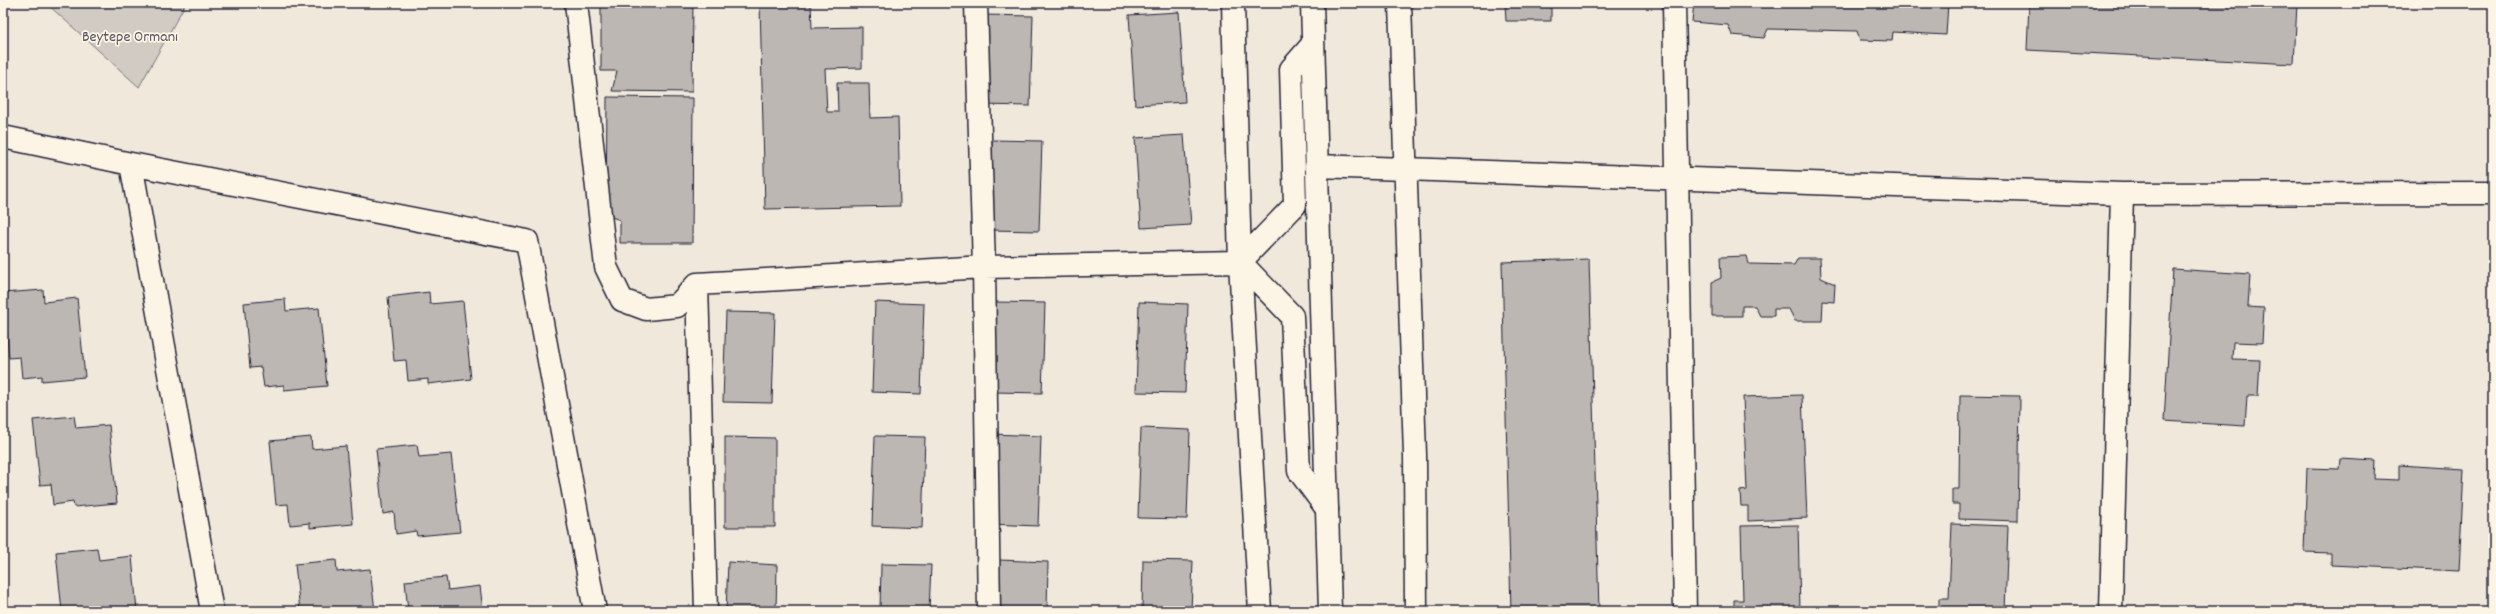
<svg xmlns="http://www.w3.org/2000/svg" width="2496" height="614" viewBox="0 0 2496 614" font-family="Dekko,sans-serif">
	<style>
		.green { fill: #d1cbc3; stroke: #7a767f }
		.building { fill: #bcb7b3; stroke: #22223b }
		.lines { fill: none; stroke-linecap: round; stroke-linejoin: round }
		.street-casing { stroke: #22223b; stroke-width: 25 }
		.secondary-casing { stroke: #22223b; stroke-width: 25 }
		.street { stroke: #fcf5e5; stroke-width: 22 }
		.secondary { stroke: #fcf5e5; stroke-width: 22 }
		.labels { text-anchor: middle; stroke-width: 3.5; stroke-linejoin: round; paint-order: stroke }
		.park-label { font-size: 16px; fill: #575564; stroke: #fcf5e5 }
	</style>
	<rect width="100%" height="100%" fill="#efe8db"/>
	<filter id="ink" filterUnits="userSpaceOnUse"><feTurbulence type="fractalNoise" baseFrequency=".025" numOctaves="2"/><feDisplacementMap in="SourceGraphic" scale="8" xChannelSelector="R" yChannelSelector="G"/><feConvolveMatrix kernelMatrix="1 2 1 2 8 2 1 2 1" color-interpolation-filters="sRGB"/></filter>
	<g filter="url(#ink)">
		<path class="green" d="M46 3H186L139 87Z"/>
		<path class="building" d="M601 3H693L692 92 612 91 617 71H601Z
			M760 3H811L812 28 862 27V68L825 69 827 112H838L837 83H869L870 118 898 117 900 206 765 209Z
			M1535 3H1551V21H1506L1505 4 1535 5Z
			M1694 3H1948L1946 35 1893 32 1892 41 1860 40 1857 31 1768 29 1764 38 1732 35 1728 25 1692 22Z
			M2029 3H2297L2294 64 2027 50Z
			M1179 12 1185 102 1135 105 1129 15Z
			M983 15 1033 16 1030 106 981 105Z
			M607 97 693 98 692 243H620V220L606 215Z
			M1184 135 1191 225 1141 228 1135 138Z
			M992 140 1042 141 1039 231 989 230Z
			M1747 256 1749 264 1794 265 1798 258H1820L1821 278 1835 284 1834 302 1823 301 1822 321H1795L1789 309H1774V316H1760L1755 306H1742V316H1712V282L1721 278 1720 257Z
			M1589 259 1599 611H1511L1502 262Z
			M2173 269 2250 274 2248 307 2264 308 2262 343 2233 342 2232 359 2260 360 2258 396H2247L2245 426 2164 421Z
			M43 290 44 302 77 298 85 377 42 381V376L22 378 20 357 9 358 3 293Z
			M429 292 430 304 463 301 471 379 428 384V379L408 381 406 360 394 361 388 297Z
			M285 299 286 311 319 308 327 386 284 390V385L264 387 261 367 250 368 244 303Z
			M875 302 924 304 921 394 872 392Z
			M996 302 1045 303 1042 393 993 392Z
			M1139 302 1188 304 1185 393 1136 392Z
			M726 312 775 313 772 403 723 402Z
			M1802 395 1807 518 1748 521V506H1741L1740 491 1747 490 1743 397Z
			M1960 395 2020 396 2018 521 1959 519V504H1952V489H1959Z
			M74 416 76 428 109 425 117 503 74 507 73 502 53 505 51 484 40 485 33 420Z
			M1141 428 1190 430 1187 519 1138 518Z
			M992 434 1041 436 1038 526 989 524Z
			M875 436 925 437 922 528 872 526Z
			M311 437 312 449 346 446 353 524 310 528V523L290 525 288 504 276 505 270 441Z
			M725 437 775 438V527H725Z
			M417 445 419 457 451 454 460 532 417 536 416 531 396 534 394 512 383 514 376 449Z
			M2341 459 2375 461 2374 479 2399 480V465L2464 469 2459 571 2331 565V553L2304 552 2307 468 2340 469Z
			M1952 524 2008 526 2005 611H1939V598H1949Z
			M1798 525 1800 611H1734V600H1743L1741 526Z
			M97 548 99 560 132 556 137 611H62L56 552Z
			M336 560 337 572 370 569 375 611H300L295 564Z
			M999 560 1048 562 1047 611H997Z
			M1143 560 1193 561 1191 611H1142Z
			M728 562 777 565 776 611H726Z
			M881 564 931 565 929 611H880Z
			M446 577 448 590 480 586 483 611H408L405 581Z"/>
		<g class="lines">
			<g class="street-casing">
				<path id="street" d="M576 3 606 267 622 300 646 309 677 306 697 284 984 267 1240 262 1295 205 1291 69 1312 45
					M976 3 984 267 989 611
					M1233 3 1240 262 1260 611
					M1674 3 1685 611
					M3 137 131 164 527 241 595 611
					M131 164 212 611
					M1405 169 2122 194 2493 193
					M1240 262 1292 316 1299 471 1327 509
					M697 284 706 611
					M2111 611 2122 194"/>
			</g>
			<g class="secondary-casing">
				<path id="secondary" d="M1312 3 1330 611
					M1400 3 1415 455 1416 611
					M1316 166 1405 169"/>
			</g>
			<use href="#street" class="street"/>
			<use href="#secondary" class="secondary"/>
		</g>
	</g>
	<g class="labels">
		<g class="park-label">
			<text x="130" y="41">Beytepe Ormanı</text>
		</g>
	</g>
	<rect width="2496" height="614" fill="none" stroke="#fcf5e5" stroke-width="16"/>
	<rect x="8" y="8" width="2480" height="598" fill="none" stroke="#22223b" stroke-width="1.5" filter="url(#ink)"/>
</svg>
